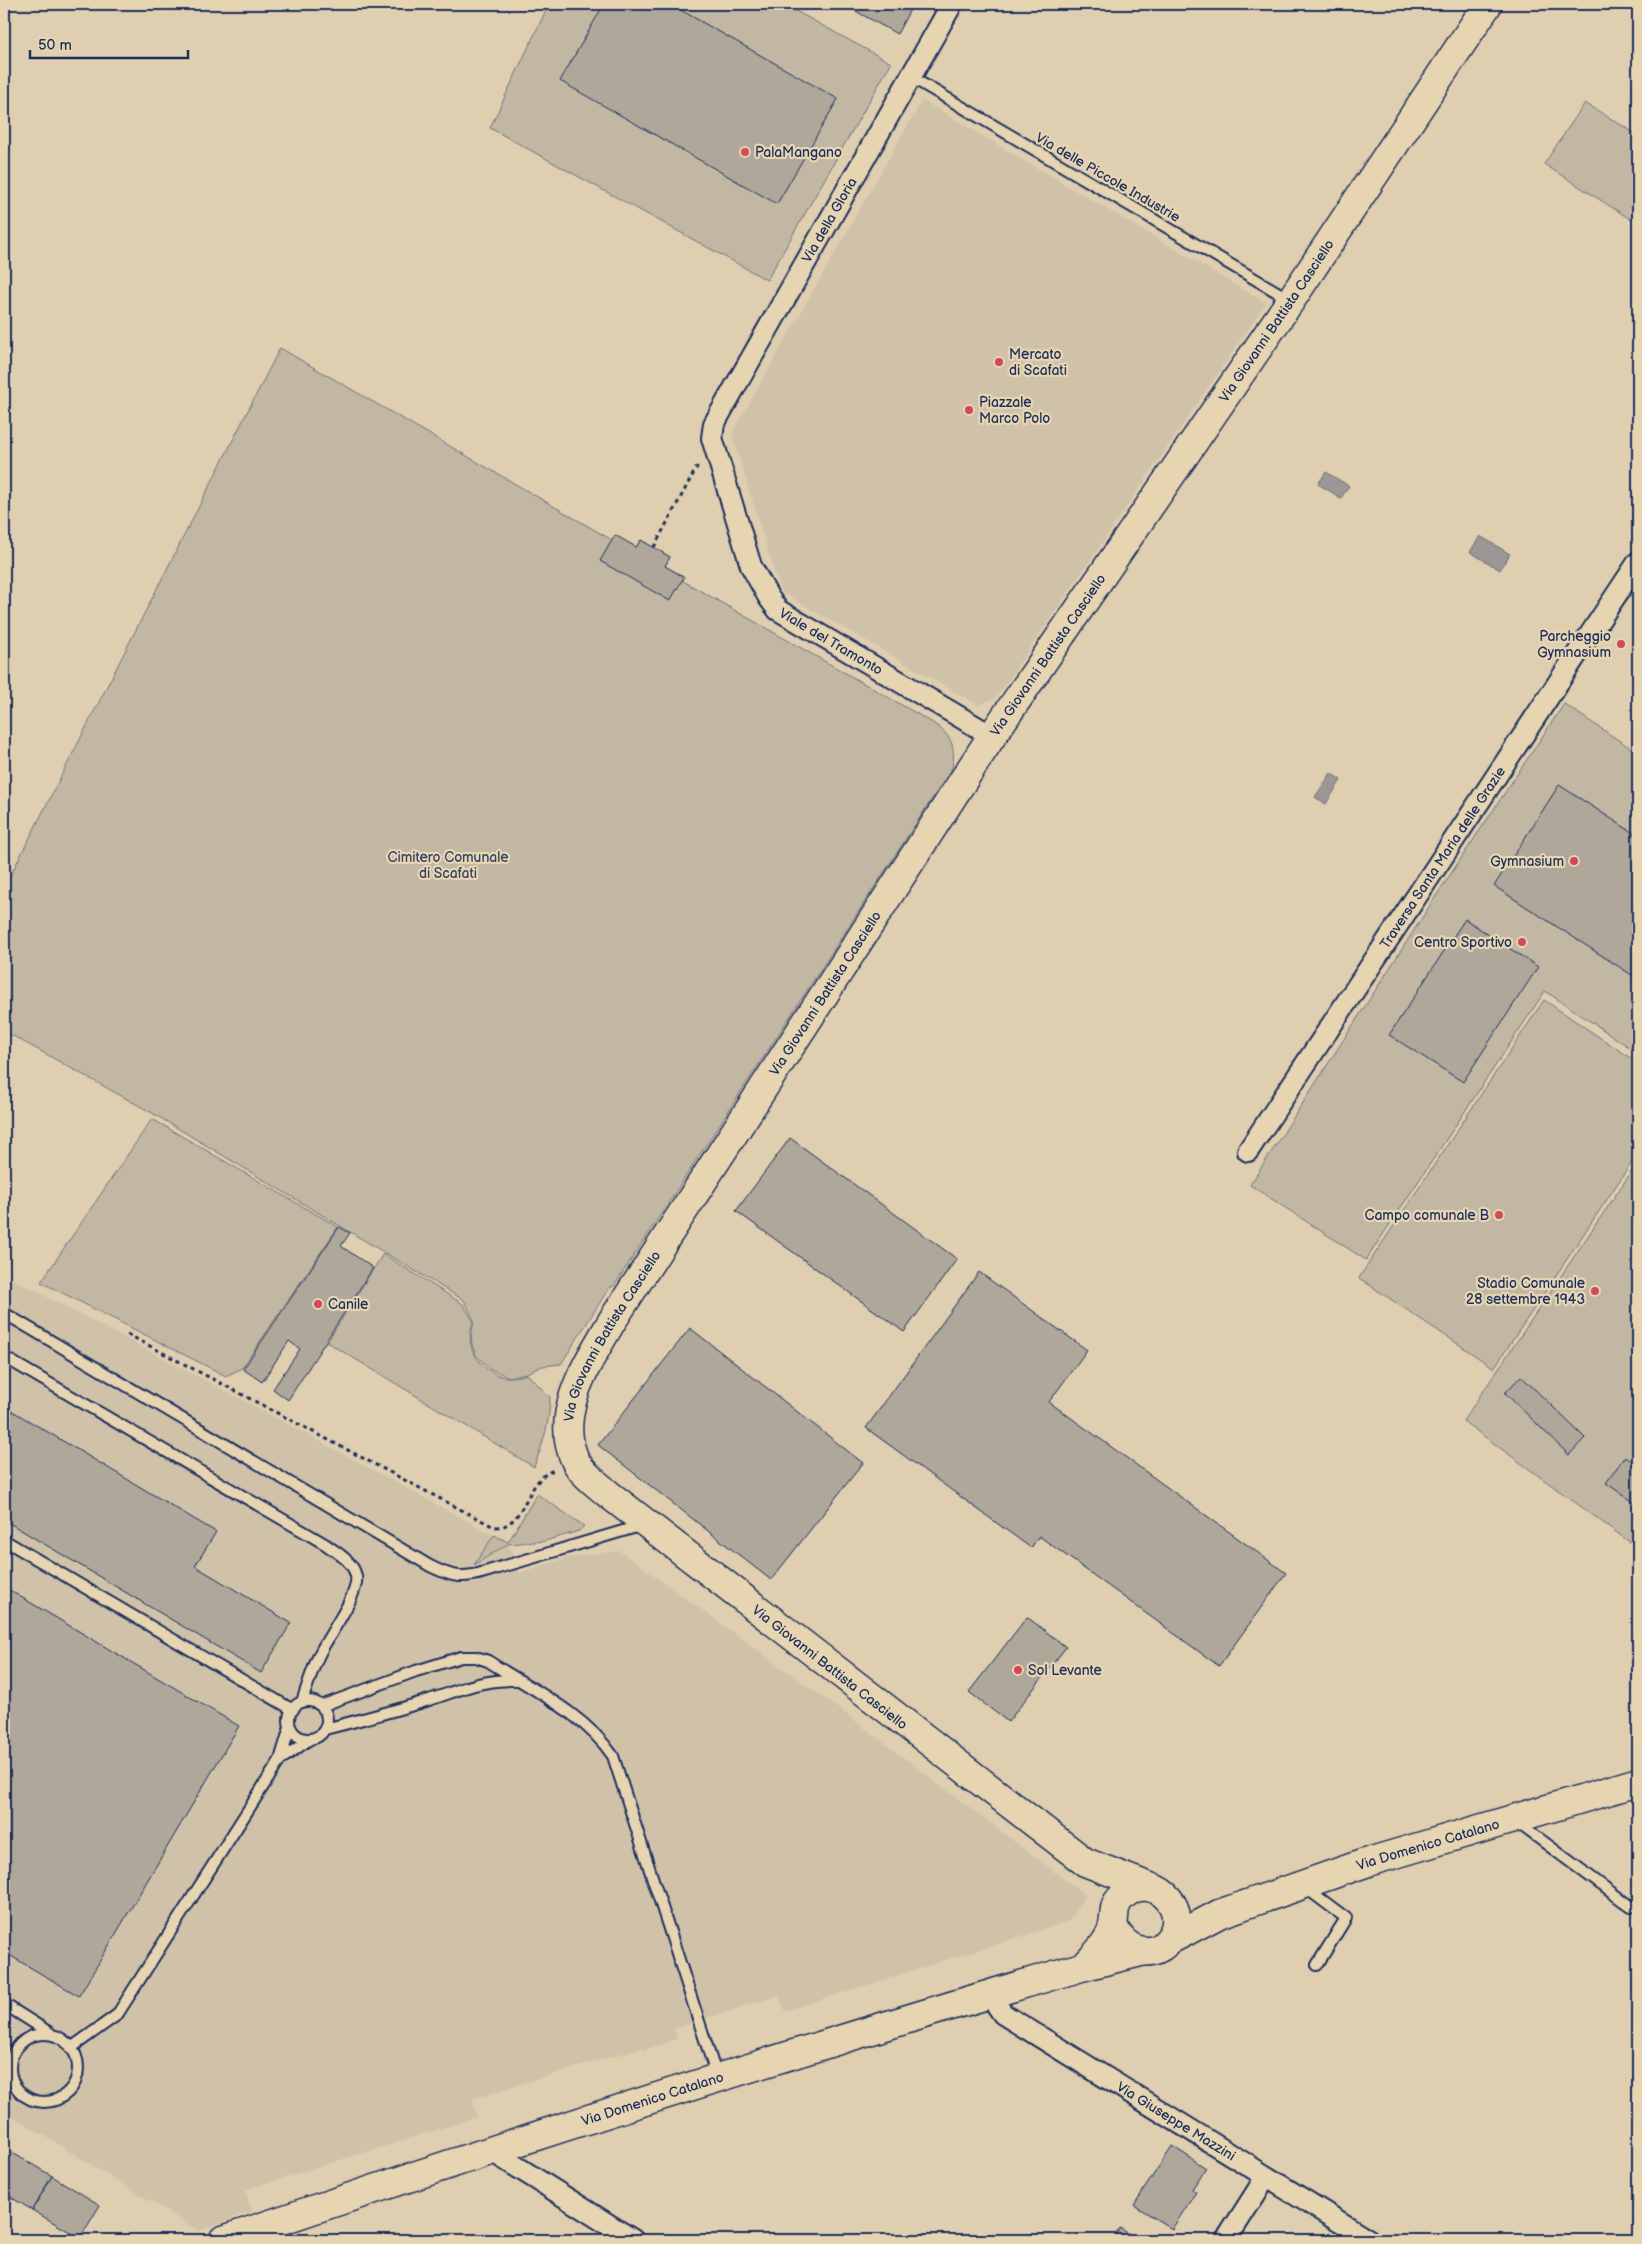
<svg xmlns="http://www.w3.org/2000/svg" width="1642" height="2244" viewBox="0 0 1642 2244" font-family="'Balsamiq Sans',sans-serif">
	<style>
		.built { fill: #d0c2a9 }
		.green { fill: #c2b7a3; stroke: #6e7380 }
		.water { fill: #9c9794; stroke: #686d7e }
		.building { fill: #aea79a; stroke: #1b2f5e }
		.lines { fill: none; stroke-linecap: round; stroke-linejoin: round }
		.lane-casing { stroke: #1b2f5e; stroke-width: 14 }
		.street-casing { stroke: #1b2f5e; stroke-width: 24 }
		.secondary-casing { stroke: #1b2f5e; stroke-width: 31 }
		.path { stroke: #1b2f5e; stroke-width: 3; stroke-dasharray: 4 4; stroke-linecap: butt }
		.lane { stroke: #e7d5b2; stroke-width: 10 }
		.street { stroke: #e7d5b2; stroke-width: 20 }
		.secondary { stroke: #e7d5b2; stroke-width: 28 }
		.poi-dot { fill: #d1495b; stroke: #e7d5b2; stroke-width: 2 }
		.labels { text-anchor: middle; stroke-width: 4.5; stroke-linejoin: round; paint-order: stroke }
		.poi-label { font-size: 14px; fill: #1b2f5e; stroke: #e7d5b2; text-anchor: start }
		.street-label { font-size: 14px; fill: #1b2f5e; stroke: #e7d5b2 }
		.park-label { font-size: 14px; fill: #344368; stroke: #e7d5b2 }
	</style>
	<rect width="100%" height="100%" fill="#dfceaf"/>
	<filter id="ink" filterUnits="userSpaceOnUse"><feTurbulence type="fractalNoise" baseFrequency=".02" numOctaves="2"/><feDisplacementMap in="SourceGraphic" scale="10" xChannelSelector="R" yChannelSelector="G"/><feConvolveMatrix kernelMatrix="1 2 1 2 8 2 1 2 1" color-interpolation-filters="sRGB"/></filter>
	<g filter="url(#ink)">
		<path class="built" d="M922 100 1266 303 996 698 978 705 783 593 780 589 734 442 733 432Z
			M4 1274 295 1428 508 1543 519 1573 565 1558 620 1551 842 1711 1085 1895 1069 1921 785 2011 779 1995 674 2029 677 2039 644 2050 643 2047 472 2099 477 2117 245 2190 252 2211 199 2231 4 2111Z"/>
		<path class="green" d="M549 4H783L891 63 767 280 490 128Z
			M1585 103 1638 135V224L1544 164Z
			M280 348 612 540 636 547 641 540 670 557 665 566 684 577 683 581 928 720C949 733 957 743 952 768L614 1286 609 1288 561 1364 542 1366 527 1373 509 1377 490 1369 476 1355 472 1345 471 1335 474 1321 465 1301 154 1114 4 1031V888Z
			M1564 704 1638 753V1053L1545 991 1366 1260 1250 1185 1438 893Z
			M1544 1000 1638 1063V1153L1494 1368 1359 1278Z
			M152 1119 338 1227 242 1368 226 1376 41 1282Z
			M1638 1162V1548L1463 1421Z
			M383 1254 463 1304 473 1321C471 1329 469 1336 471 1345 474 1361 494 1379 511 1377 517 1377 522 1375 527 1374L550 1397C550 1422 543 1443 534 1467L327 1342Z
			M537 1494 584 1526 579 1531 545 1541 508 1544 474 1565 494 1535 508 1542Z"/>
		<path class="water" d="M1326 472 1349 486 1341 498 1318 484Z
			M1480 536 1510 554 1500 570 1470 552Z
			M1331 773 1341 780 1326 804 1315 797Z"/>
		<path class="building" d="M604 4H670L838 99 777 204 560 81Z
			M843 4H913L897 34Z
			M615 535 636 547 641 540 670 557 665 566 684 577 670 601 600 561Z
			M1559 785 1638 836V979L1494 886Z
			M1465 919 1538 967 1463 1082 1389 1035Z
			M790 1138 957 1259 904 1332 736 1211Z
			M339 1227 350 1233 341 1246 373 1268 288 1400 273 1389 300 1349 289 1341 262 1382 243 1369Z
			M979 1272 1087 1350 1049 1402 1286 1573 1219 1666 1039 1536 1031 1548 866 1428Z
			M690 1328 863 1463 771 1580 598 1445Z
			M1521 1376 1585 1438 1569 1455 1505 1393Z
			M4 1406 216 1532 195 1566 291 1623 261 1673 4 1520Z
			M1625 1456 1638 1466V1505L1606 1483Z
			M4 1587 239 1726 79 1996 4 1952Z
			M1027 1617 1066 1647 1008 1722 969 1692Z
			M1172 2146 1206 2168 1192 2189 1196 2192 1172 2229 1134 2205Z
			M4 2148 52 2176 32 2210 4 2193Z
			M52 2176 100 2205 80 2238 32 2210Z
			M1120 2228 1138 2240H1112Z"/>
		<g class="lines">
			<g class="lane-casing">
				<path id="lane" d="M911 77 1289 299
					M4 1313 430 1566C452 1577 462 1579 485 1572L643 1525
					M4 1357 325 1544C336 1552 353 1561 356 1576 360 1594 327 1637 319 1655 312 1670 307 1686 302 1702
					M4 1540 293 1710
					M289 1720a19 19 0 1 1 38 0a19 19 0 1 1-38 0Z
					M321 1706 416 1671 461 1657H476L488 1661C531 1689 584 1713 613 1756L717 2077
					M325 1729C360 1720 395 1711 429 1700 460 1690 482 1679 515 1680
					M280 1760 310 1739
					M1517 1822 1631 1907
					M1306 1888 1346 1918 1317 1965
					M4 2004 50 2033
					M10 2068a34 34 0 1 1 68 0a34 34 0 1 1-68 0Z
					M71 2048 117 2015 280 1760 290 1727"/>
			</g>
			<g class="street-casing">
				<g id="street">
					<path id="s1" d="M952 4 714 424 712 438 751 566 769 598 778 610 992 736"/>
					<path id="s2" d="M1248 1151 1638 562"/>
					<path id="s3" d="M989 1994 1003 2014 1369 2240"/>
					<path d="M490 2150 633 2240"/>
					<path d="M1226 2240 1266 2177"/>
				</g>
			</g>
			<g class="secondary-casing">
				<g id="secondary">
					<path id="s4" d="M1155 1889 1085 1862 607 1493C597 1484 582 1474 575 1460 553 1412 589 1361 612 1321L992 736 1291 300 1488 4"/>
					<path id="s5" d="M1168 1941 1219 1914 1368 1862 1638 1782"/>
					<path d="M1085 1966C1095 1955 1110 1941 1113 1925 1116 1911 1111 1906 1125 1894 1151 1872 1189 1905 1172 1935 1156 1963 1123 1952 1113 1925"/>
					<path id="s6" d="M223 2240C509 2143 795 2051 1085 1966L1145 1951"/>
				</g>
			</g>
			<path class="path" d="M654 547 698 465
				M4 1267 9 1270
				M127 1334 494 1527C498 1527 503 1527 506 1525 527 1514 528 1479 554 1470"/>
			<use href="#lane" class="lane"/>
			<use href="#street" class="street"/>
			<use href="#secondary" class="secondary"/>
		</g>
	</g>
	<g class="poi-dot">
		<circle cx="745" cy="152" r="5"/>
		<circle cx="999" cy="362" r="5"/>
		<circle cx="969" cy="410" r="5"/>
		<circle cx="1621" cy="644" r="5"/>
		<circle cx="1574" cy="861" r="5"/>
		<circle cx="1522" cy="942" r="5"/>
		<circle cx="1499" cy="1215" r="5"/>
		<circle cx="1595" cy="1291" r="5"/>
		<circle cx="318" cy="1304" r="5"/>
		<circle cx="1018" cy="1670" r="5"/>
	</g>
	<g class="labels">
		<g class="poi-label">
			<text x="755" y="157">PalaMangano</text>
			<text x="1009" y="359">Mercato<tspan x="1009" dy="16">di Scafati</tspan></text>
			<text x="979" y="407">Piazzale<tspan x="979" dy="16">Marco Polo</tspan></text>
			<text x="1611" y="641" text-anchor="end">Parcheggio<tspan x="1611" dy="16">Gymnasium</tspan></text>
			<text x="1564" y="866" text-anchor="end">Gymnasium</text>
			<text x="1512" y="947" text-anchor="end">Centro Sportivo</text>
			<text x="1489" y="1220" text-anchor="end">Campo comunale B</text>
			<text x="1585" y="1288" text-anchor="end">Stadio Comunale<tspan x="1585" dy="16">28 settembre 1943</tspan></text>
			<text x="328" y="1309">Canile</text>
			<text x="1028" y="1675">Sol Levante</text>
		</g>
		<g class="street-label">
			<text transform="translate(1108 177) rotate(30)" y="5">Via delle Piccole Industrie</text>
			<text transform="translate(829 220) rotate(-60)" y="5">Via della Gloria</text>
			<text dy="5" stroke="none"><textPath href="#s4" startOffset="2076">Via Giovanni Battista Casciello</textPath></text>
			<text dy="5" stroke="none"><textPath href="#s1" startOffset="744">Viale del Tramonto</textPath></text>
			<text dy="5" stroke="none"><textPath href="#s4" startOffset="1671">Via Giovanni Battista Casciello</textPath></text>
			<text dy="5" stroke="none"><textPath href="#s2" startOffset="352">Traversa Santa Maria delle Grazie</textPath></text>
			<text dy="5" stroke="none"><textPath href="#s4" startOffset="1266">Via Giovanni Battista Casciello</textPath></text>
			<text dy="5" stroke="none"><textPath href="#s4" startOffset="861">Via Giovanni Battista Casciello</textPath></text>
			<text transform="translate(830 1667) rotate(38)" y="5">Via Giovanni Battista Casciello</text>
			<text dy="5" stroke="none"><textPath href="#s5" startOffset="278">Via Domenico Catalano</textPath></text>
			<text dy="5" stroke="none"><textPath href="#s6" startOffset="452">Via Domenico Catalano</textPath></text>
			<text dy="5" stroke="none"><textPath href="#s3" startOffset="228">Via Giuseppe Mazzini</textPath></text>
		</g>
		<g class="park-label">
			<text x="448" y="862">Cimitero Comunale<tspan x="448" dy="16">di Scafati</tspan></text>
		</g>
	</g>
	<rect width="1642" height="2244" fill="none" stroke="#e7d5b2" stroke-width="20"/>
	<rect x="10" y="10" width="1622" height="2224" fill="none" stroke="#1b2f5e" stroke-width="2" filter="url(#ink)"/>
	<path d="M30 50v8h158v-8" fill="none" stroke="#1b2f5e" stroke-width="2.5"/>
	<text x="38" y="50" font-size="15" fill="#1b2f5e" stroke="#e7d5b2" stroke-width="4" paint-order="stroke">50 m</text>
</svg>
